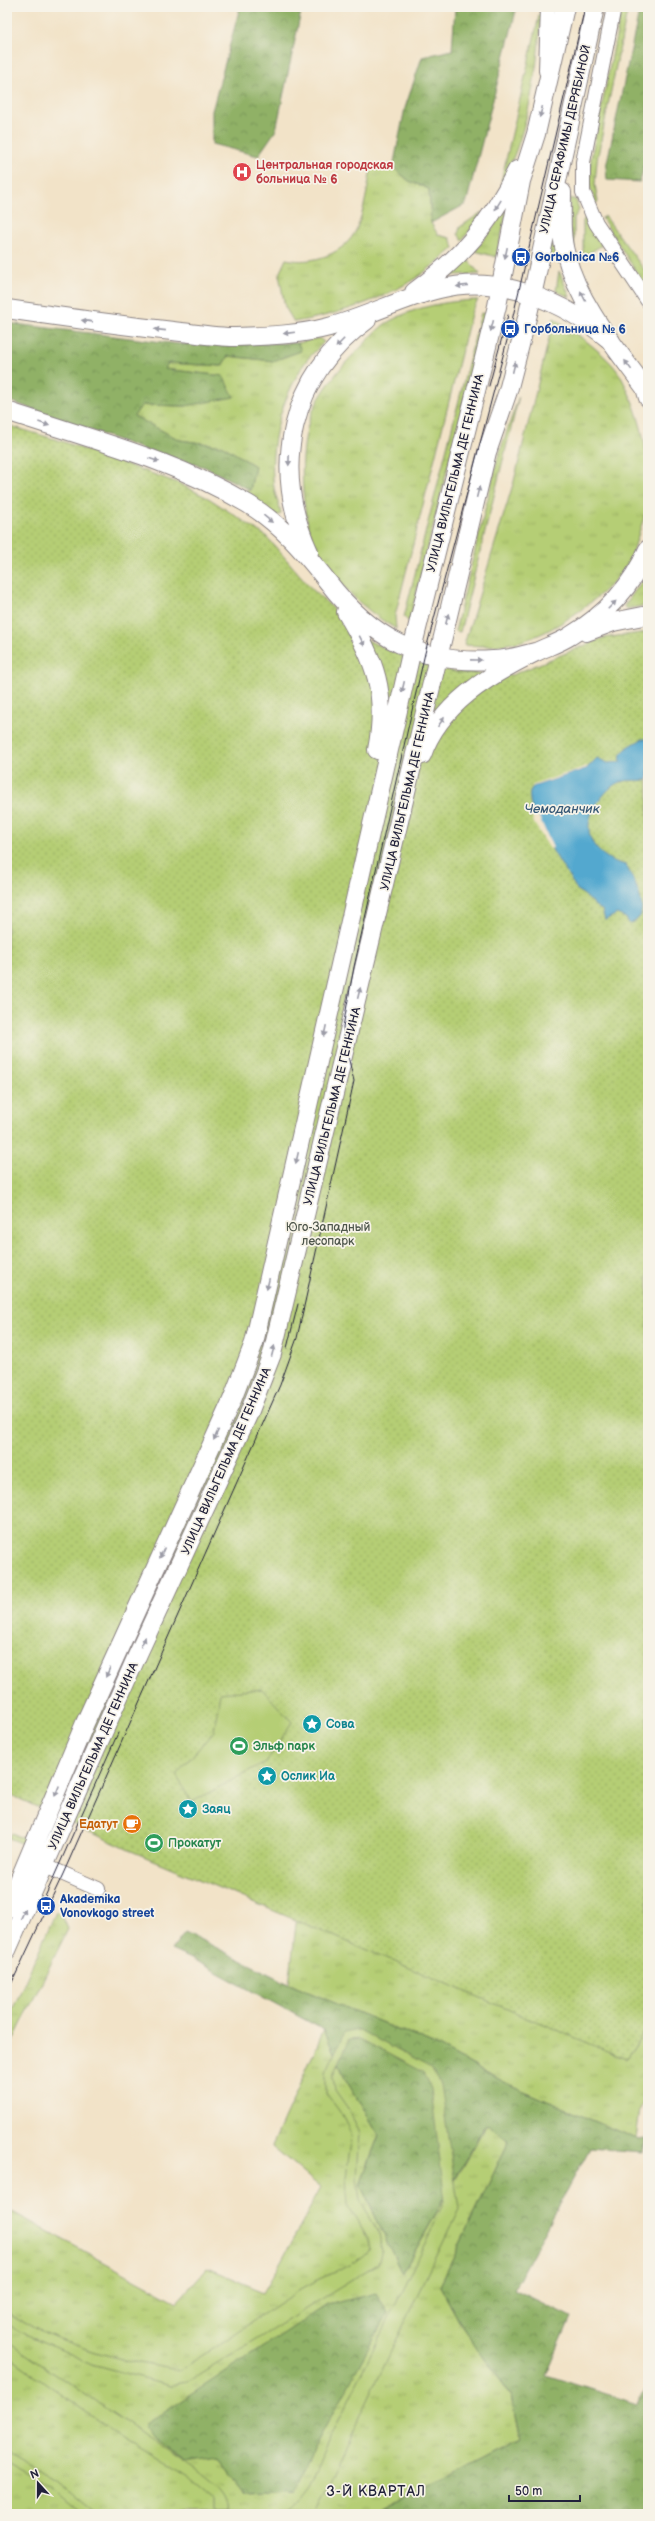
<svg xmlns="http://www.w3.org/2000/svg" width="655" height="2521" viewBox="0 0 655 2521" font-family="'Balsamiq Sans',sans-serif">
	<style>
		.grass { fill: url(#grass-tufts); stroke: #6c7858; fill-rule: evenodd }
		.forest { fill: url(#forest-crowns); stroke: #596a50 }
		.park { fill: url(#park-dots); stroke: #6c7858 }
		.pitch { fill: #b5ce74; stroke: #6c7858 }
		.water { fill: #53a8cf; stroke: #3a6585 }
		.pier { fill: #f2e3c8 }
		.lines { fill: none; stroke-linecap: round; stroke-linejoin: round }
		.minor-casing { stroke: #8a8282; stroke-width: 16 }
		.major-casing { stroke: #8a8282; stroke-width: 20 }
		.minor { stroke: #fff; stroke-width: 14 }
		.major { stroke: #fff; stroke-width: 18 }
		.tram { stroke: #22223b; stroke-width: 1 }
		.oneway { fill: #9c9ca7 }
		.labels { text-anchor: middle; stroke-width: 3.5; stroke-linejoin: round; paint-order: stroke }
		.street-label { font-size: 12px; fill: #22223b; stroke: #f7f3e8 }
		.health-label { font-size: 12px; font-weight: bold; fill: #be3a42; stroke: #f7f3e8; text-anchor: start }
		.transit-label { font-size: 12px; font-weight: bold; fill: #164399; stroke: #f7f3e8; text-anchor: start }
		.park-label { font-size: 12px; fill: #4e564c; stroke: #f7f3e8 }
		.culture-label { font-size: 12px; font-weight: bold; fill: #0d838f; stroke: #f7f3e8; text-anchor: start }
		.leisure-label { font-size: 12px; font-weight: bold; fill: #27864d; stroke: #f7f3e8; text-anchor: start }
		.food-label { font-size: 12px; font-weight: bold; fill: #c56008; stroke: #f7f3e8; text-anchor: end }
		.water-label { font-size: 13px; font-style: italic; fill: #365876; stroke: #f7f3e8 }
		.quarter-label { font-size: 14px; letter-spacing: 1px; fill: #22223b; stroke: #f7f3e8 }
	</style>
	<defs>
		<pattern id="grass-tufts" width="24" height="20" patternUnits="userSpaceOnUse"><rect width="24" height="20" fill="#b5ce74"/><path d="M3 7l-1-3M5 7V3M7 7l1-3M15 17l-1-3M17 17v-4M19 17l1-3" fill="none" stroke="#9bb165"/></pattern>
		<pattern id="forest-crowns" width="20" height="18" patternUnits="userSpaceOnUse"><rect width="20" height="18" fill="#90b166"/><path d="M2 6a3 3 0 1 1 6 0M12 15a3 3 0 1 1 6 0" fill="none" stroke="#759055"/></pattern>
		<pattern id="park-dots" width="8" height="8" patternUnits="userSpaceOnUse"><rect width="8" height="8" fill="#b5ce74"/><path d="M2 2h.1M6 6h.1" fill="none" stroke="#9bb165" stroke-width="1.8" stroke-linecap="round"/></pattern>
	</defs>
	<rect width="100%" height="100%" fill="#f7f3e8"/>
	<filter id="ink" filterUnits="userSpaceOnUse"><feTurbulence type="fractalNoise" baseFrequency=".025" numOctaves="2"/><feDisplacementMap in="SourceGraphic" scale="8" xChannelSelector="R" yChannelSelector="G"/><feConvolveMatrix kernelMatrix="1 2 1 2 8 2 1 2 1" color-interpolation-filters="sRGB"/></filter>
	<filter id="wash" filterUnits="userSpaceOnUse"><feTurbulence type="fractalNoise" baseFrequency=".012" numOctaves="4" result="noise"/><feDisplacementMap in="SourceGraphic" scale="16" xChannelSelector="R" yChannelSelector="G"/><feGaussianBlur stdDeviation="0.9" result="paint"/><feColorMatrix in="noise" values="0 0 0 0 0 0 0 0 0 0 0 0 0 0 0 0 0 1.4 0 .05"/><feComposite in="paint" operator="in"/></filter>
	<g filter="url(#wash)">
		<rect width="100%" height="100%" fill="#f2e3c8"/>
		<path class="grass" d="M541 7C540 58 528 139 501 182Z
			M622 7H628L597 160 595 185 598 202 595 203 590 186 591 158Z
			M372 164 393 167 409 181 429 189 431 223 438 235 450 238 454 248C441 259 427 271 413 280 376 302 336 315 294 322L285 307 279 274 286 259C312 265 346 254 357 228 365 208 368 185 372 164Z
			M570 198 576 200 579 210 574 218V249L570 225Z
			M508 207 496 257 475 251Z
			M482 212 474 225 462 240 458 234 460 227Z
			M605 216 648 275V284L642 281 602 218Z
			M585 218 602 245 583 257V221Z
			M553 232 557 255 545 265Z
			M467 259 480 274 450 275Z
			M559 271 570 297 556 291Z
			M478 300 472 310 395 616 396 629C364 610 338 585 319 553 299 519 298 451 311 415 319 394 341 366 357 351 366 343 375 331 385 324 413 307 445 301 478 300Z
			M481 313 486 314 409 622 404 617Z
			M554 318C573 331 608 355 620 375 641 413 651 458 648 501 647 512 641 525 638 536 635 544 633 555 629 562 615 584 594 601 572 616 537 640 508 649 464 645L514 481Z
			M319 338 324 342C318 349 309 356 304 364 281 400 268 445 274 488 275 496 280 505 281 514L277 516 241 492 250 490 255 466 223 446 180 440 133 416 142 405 186 406 223 376 164 369 168 363 222 366 228 356 273 361 300 351 298 343Z
			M519 396 460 632 455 631 498 457Z
			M648 573V605L626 609 624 606Z
			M455 668 478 670 461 683Z
			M12 1833 27 1840 21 1843 9 1838Z
			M298 1907 626 2059 646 2031 648 2032V2093L640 2109 636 2139 508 2084 429 2042 289 1984Z
			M56 1912 61 1913 68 1929 9 2049 7 2043V2022Z
			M324 2030 346 2080 379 2135 360 2184 402 2274 487 2124 509 2141 440 2286 465 2332 512 2396 521 2441 444 2481 380 2506 389 2514H7V2209L177 2302 207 2268 264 2292 321 2188 272 2146ZM217 2458 291 2490 244 2492Z"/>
		<path class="forest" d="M240 7H302L276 130 258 156 212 144V111Z
			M455 7H517L466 204 431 223 429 189 409 181 393 167 405 108 422 57 452 50Z
			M640 7H648V149L640 182 607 180 606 167Z
			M7 323 179 344 298 343 301 351 273 361 228 356 222 366 168 363 165 369 223 376 234 397 186 406 142 405 134 416 180 440 223 446 255 466 250 490 205 467 148 451 7 400Z
			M185 1932 289 1984 429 2042 508 2084 636 2139 646 2138 643 2152 590 2148 514 2289 571 2317 546 2375 638 2404 648 2383V2514H389L380 2506 444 2481 521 2441 512 2396 465 2332 440 2286 509 2141 486 2124 402 2274 360 2184 379 2135 346 2080 324 2030 196 1961 171 1950Z
			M376 2293 387 2314 291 2490 244 2492 217 2458 187 2463 154 2439 144 2425 327 2305Z"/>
		<path class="park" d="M7 425 61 441 178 483 210 499 266 536 312 589 369 641 416 662 459 673 512 675 603 638 648 632V2032L646 2031 626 2059 129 1850 7 1793Z"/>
		<path class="pitch" d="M262 1689 292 1722 267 1761 192 1802 176 1775 214 1731 220 1693Z
			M359 2030 431 2068 440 2085 459 2208 315 2512 313 2514H285L307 2486 445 2202 431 2089 424 2073 360 2039 349 2040 333 2077 335 2090 347 2107 360 2132 357 2178 360 2201 379 2233 382 2251 378 2264 188 2382 170 2385 95 2365 21 2332 7 2324V2312C59 2345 118 2361 179 2370 221 2345 260 2315 301 2289 324 2275 351 2269 370 2249L368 2238 348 2205 346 2177 352 2135 340 2112 326 2093V2072L344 2033Z
			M7 2341 197 2471C211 2483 231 2494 228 2514H214V2500L192 2482 115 2433 7 2355Z
			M7 2452 56 2481 96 2514H82L51 2488 7 2463Z"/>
		<path class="water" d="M642 739H648V780C639 781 629 779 620 782 613 784 606 792 602 797 576 827 591 857 626 865 634 882 655 916 629 924L626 918 617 914 605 920 602 910C591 905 589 896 578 891 569 875 514 799 534 786L587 768 597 758 608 763 620 762 621 754 628 747Z"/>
		<path class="pier" d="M587 766V768L531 787 533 785Z
			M536 810 553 848 550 849 534 823 531 813Z"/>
	</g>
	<g filter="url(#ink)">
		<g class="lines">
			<g class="minor-casing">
				<path id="minor" d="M614 7 583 162V192L596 223 648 301
					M546 71 548 7
					M36 1862 98 1889"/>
			</g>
			<g class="major-casing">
				<path id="major" d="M562 192C562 213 560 235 566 255 579 305 616 348 645 388L648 398
					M414 292C463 256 490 224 517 170
					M7 309C62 317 117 325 173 331 193 333 215 337 235 337 266 336 299 335 329 327 367 317 402 298 439 289 500 273 565 302 611 341
					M7 411C89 439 173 459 248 504 280 523 305 553 328 582 371 638 422 665 493 660 507 660 522 655 535 652
					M309 552C270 467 290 376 367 320
					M346 612C375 660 388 693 377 750
					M586 632 613 622 648 615
					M422 755C439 705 489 675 534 653 546 647 559 643 570 636 605 615 632 587 648 549
					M7 1909 85 1723 232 1400 254 1343 412 649 497 306 521 181 536 134 565 7
					M7 1950 137 1656 249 1413 272 1354 487 452 508 391 528 314 595 7"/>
			</g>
			<use href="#minor" class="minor"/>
			<use href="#major" class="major"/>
			<path class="tram" d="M489 386 508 315
				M287 1348 298 1304
				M40 1908 118 1733
				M7 1993 63 1874 280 1385 297 1338 354 1081 346 1048 343 1027 354 967 425 653 510 329 585 7"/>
		</g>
		<defs><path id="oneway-solid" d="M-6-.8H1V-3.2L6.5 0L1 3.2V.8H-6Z"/></defs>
		<g class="oneway">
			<use href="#oneway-solid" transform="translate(541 112) rotate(104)"/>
			<use href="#oneway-solid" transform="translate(498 205) rotate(122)"/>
			<use href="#oneway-solid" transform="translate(506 253) rotate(102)"/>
			<use href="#oneway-solid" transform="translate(462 286) rotate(174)"/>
			<use href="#oneway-solid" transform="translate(583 296) rotate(-117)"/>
			<use href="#oneway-solid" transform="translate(87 321) rotate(-172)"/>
			<use href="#oneway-solid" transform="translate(492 326) rotate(104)"/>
			<use href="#oneway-solid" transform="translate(160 330) rotate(-174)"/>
			<use href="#oneway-solid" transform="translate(289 333) rotate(173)"/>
			<use href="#oneway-solid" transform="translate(340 343) rotate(134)"/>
			<use href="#oneway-solid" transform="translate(628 365) rotate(-126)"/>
			<use href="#oneway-solid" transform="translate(514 367) rotate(-76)"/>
			<use href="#oneway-solid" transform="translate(44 424) rotate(19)"/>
			<use href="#oneway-solid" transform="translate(154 460) rotate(19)"/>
			<use href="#oneway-solid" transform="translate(289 460) rotate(92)"/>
			<use href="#oneway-solid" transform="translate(478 492) rotate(-76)"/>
			<use href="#oneway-solid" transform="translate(268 519) rotate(39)"/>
			<use href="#oneway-solid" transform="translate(612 605) rotate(-45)"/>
			<use href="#oneway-solid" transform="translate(447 619) rotate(-76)"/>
			<use href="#oneway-solid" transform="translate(362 641) rotate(63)"/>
			<use href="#oneway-solid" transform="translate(476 660) rotate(1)"/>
			<use href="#oneway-solid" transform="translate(403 687) rotate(103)"/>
			<use href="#oneway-solid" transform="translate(441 722) rotate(-55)"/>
			<use href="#oneway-solid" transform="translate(359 993) rotate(-76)"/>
			<use href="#oneway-solid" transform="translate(325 1031) rotate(102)"/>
			<use href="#oneway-solid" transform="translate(297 1158) rotate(103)"/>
			<use href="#oneway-solid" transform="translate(268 1284) rotate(103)"/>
			<use href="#oneway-solid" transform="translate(273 1351) rotate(-75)"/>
			<use href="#oneway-solid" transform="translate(216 1435) rotate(115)"/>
			<use href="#oneway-solid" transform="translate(162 1553) rotate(114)"/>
			<use href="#oneway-solid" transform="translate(143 1642) rotate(-65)"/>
			<use href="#oneway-solid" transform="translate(108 1672) rotate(115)"/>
			<use href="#oneway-solid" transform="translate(57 1791) rotate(112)"/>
			<use href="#oneway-solid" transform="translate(23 1914) rotate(-65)"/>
		</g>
	</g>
	<defs>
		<g id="hospital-disc" transform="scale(1)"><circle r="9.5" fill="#e0444e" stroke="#f7f3e8"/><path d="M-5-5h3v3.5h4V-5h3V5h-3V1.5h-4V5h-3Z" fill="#fff"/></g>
		<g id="bus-disc" transform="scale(1)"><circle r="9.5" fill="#1a4fb4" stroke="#f7f3e8"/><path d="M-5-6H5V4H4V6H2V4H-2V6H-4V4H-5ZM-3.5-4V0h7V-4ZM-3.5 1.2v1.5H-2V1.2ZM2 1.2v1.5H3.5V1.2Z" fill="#fff"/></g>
		<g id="sight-disc" transform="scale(1)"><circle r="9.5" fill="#0f9aa8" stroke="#f7f3e8"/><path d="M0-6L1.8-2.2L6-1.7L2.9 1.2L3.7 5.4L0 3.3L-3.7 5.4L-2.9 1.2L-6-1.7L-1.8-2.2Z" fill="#fff"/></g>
		<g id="stadium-disc" transform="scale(1)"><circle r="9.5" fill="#2e9e5b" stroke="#f7f3e8"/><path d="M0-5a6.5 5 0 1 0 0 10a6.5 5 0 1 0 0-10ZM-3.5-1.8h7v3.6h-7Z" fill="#fff"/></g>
		<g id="cafe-disc" transform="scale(1)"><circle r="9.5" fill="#e8710a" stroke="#f7f3e8"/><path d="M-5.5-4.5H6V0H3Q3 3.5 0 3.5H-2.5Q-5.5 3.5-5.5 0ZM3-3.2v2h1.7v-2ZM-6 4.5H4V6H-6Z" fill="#fff"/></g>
	</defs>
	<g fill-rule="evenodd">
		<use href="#hospital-disc" x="242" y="172"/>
		<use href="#bus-disc" x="521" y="257"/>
		<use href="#bus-disc" x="510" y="329"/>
		<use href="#sight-disc" x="312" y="1724"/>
		<use href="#stadium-disc" x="239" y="1746"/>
		<use href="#sight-disc" x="267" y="1776"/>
		<use href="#sight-disc" x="188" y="1809"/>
		<use href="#cafe-disc" x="132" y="1824"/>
		<use href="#stadium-disc" x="154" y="1843"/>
		<use href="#bus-disc" x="46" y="1906"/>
	</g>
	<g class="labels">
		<g class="street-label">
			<text transform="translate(565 139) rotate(-77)" y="4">УЛИЦА СЕРАФИМЫ ДЕРЯБИНОЙ</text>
			<text transform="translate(455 473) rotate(-76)" y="4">УЛИЦА ВИЛЬГЕЛЬМА ДЕ ГЕННИНА</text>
			<text transform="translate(407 791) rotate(-77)" y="4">УЛИЦА ВИЛЬГЕЛЬМА ДЕ ГЕННИНА</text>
			<text transform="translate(332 1106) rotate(-76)" y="4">УЛИЦА ВИЛЬГЕЛЬМА ДЕ ГЕННИНА</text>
			<text transform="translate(226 1461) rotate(-66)" y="4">УЛИЦА ВИЛЬГЕЛЬМА ДЕ ГЕННИНА</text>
			<text transform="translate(93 1756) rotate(-66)" y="4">УЛИЦА ВИЛЬГЕЛЬМА ДЕ ГЕННИНА</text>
		</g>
		<g class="health-label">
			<text x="256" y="169">Центральная городская<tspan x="256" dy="14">больница № 6</tspan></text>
		</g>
		<g class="transit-label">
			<text x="535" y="261">Gorbolnica №6</text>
			<text x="524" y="333">Горбольница № 6</text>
			<text x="60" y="1903">Akademika<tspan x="60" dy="14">Vonovkogo street</tspan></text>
		</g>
		<g class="park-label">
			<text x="328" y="1231">Юго-Западный<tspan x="328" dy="14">лесопарк</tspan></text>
		</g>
		<g class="culture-label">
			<text x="326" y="1728">Сова</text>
			<text x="281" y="1780">Ослик Иа</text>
			<text x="202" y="1813">Заяц</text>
		</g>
		<g class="leisure-label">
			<text x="253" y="1750">Эльф парк</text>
			<text x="168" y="1847">Прокатут</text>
		</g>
		<g class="food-label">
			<text x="118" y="1828">Едатут</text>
		</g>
		<g class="water-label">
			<text x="562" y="813">Чемоданчик</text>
		</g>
		<g class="quarter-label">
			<text x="376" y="2496">3-Й КВАРТАЛ</text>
		</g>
	</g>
	<rect width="655" height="2521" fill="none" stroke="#f7f3e8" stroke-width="24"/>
	<g transform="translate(38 2483) rotate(339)" stroke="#f7f3e8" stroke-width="3" paint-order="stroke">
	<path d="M0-3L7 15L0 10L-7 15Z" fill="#22223b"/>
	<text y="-6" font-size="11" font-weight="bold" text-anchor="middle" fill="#22223b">N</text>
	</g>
	<path d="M509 2495v6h71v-6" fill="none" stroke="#22223b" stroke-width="2"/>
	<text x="515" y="2495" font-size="12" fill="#22223b" stroke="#f7f3e8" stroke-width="3" paint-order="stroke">50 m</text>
</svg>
